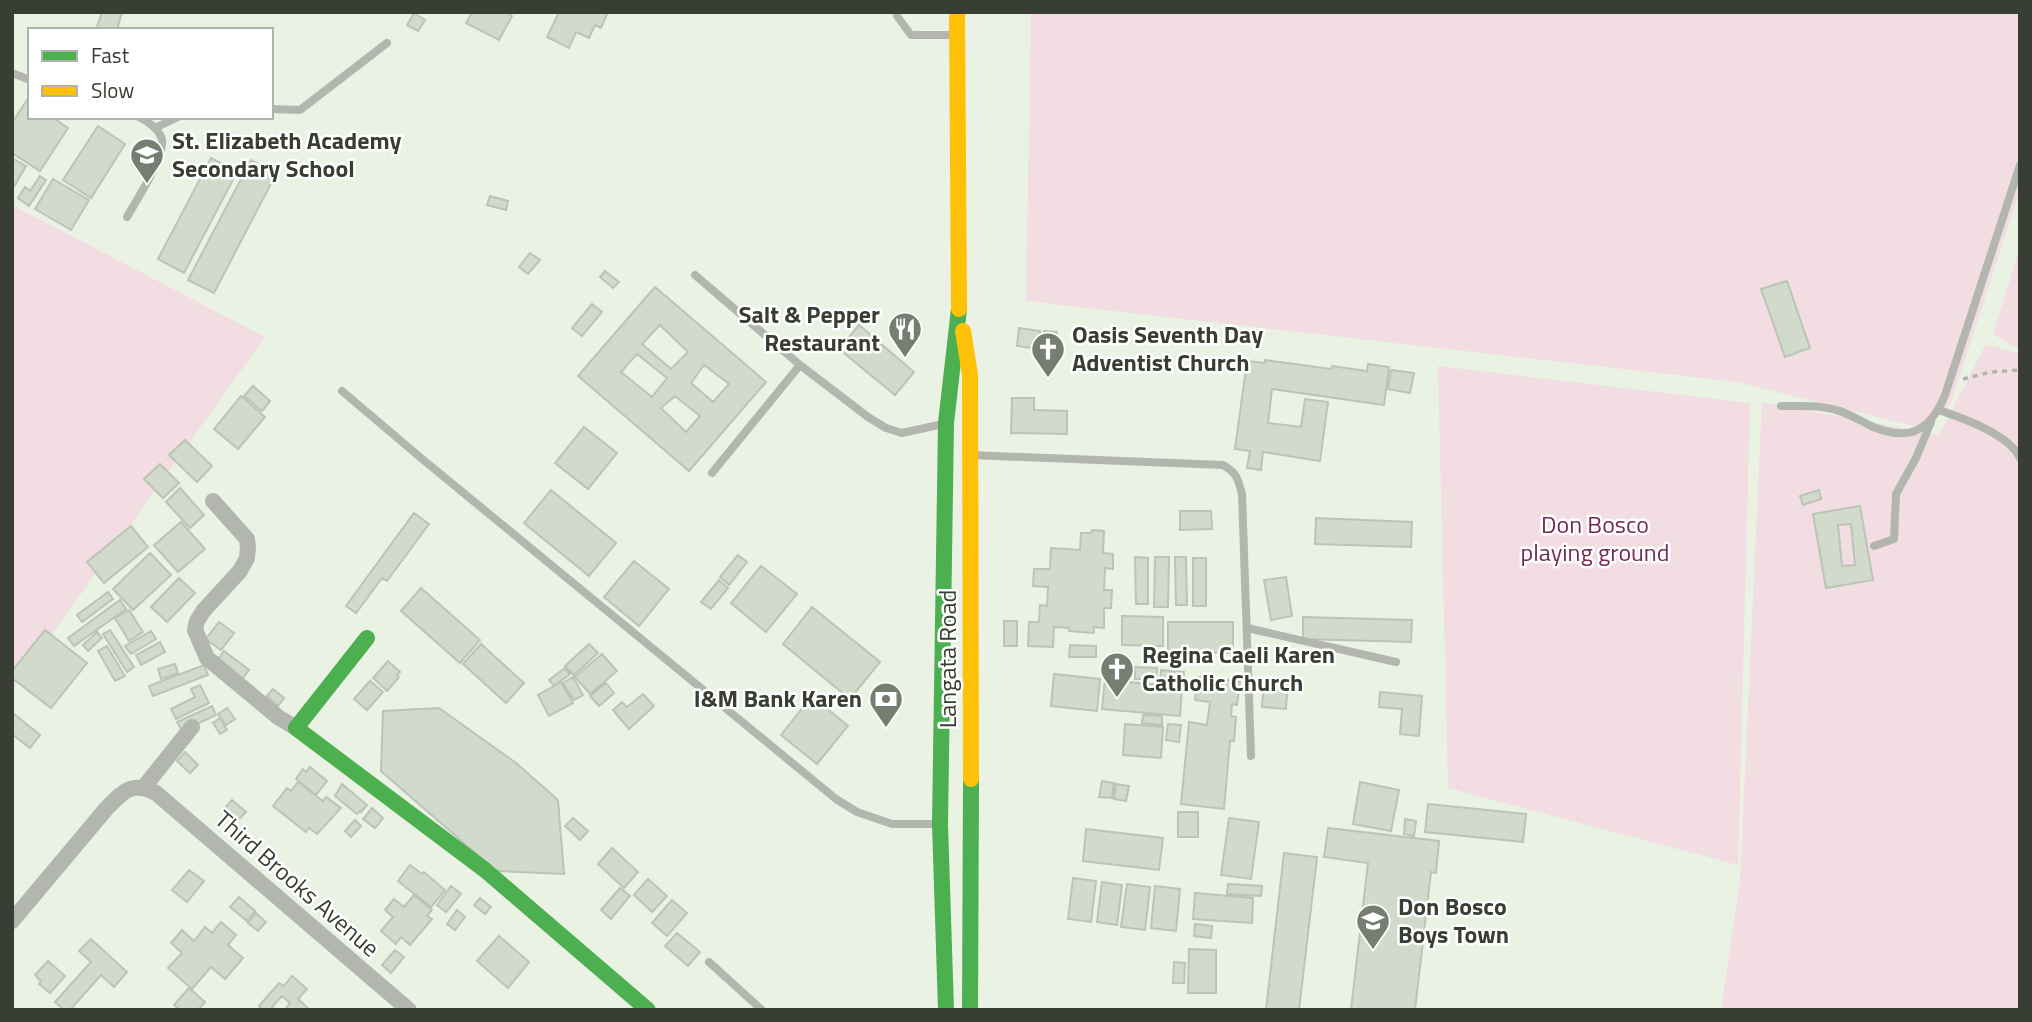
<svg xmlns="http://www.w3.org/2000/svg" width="2032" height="1022" viewBox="0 0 2032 1022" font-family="'Titillium Web',sans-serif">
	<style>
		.green { fill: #f2dde3 }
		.building { fill: #d2dbcb; stroke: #bcc3b7; stroke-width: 2; fill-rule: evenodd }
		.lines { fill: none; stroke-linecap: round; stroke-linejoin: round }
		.path { stroke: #b1b5ad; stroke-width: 3.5; stroke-dasharray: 5 5; stroke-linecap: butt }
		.lane { stroke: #b2b6af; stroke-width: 8 }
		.street { stroke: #b2b6af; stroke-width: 16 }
		.fast { stroke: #4caf50; stroke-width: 16 }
		.slow { stroke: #ffc107; stroke-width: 16 }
		.labels { text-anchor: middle; stroke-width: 5; stroke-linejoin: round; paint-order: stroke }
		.poi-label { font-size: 24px; font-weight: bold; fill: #383e33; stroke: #fff; text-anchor: start }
		.park-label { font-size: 24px; fill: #732b56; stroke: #fff }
		.street-label { font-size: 24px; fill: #383e33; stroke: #fff }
	</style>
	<rect width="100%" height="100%" fill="#e9f2e3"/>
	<path class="green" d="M1031 12H2020V190L1951 403 1925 429 1737 382 1026 301Z
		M12 205 265 337 12 690Z
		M2020 247V350L1993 334Z
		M1986 344 2020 354V1010H1721L1740 881 1762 402 1939 435Z
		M1438 366 1750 403 1738 865 1448 788Z"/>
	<path class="building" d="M102 12H122L117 30H96Z
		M472 12H506L512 16 499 40 466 23Z
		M559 12H608L601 28 595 25 589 38 576 32 569 48 547 37Z
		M414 13 425 20 418 31 407 25Z
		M27 100 30 102V117H52L68 128 40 171 12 153V123Z
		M98 126 125 144 91 198 63 180Z
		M12 158 26 166 12 190Z
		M211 158 237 172 184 273 158 259Z
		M251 160 276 174 214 293 188 280Z
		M40 176 46 180 29 206 18 198 25 187 30 191Z
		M53 179 89 200 71 230 35 209Z
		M490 196 508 201 506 210 487 205Z
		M530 253 540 260 528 274 519 267Z
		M605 271 619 282 613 288 600 277Z
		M1787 281 1810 348 1785 357 1761 289Z
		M655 287 766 382 689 471 578 376ZM660 325 688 352 671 369 642 344ZM637 354 667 378 652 397 621 372ZM704 365 729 384 713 402 691 383ZM675 396 700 416 686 432 661 408Z
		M592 304 602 312 582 336 572 328Z
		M859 325 914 372 895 395 839 349Z
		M1019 328 1040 331 1038 349 1017 346Z
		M1044 331 1057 332 1056 347 1042 346Z
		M1265 360 1331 369 1332 366 1367 371 1368 364 1389 367 1384 405 1272 389 1268 423 1301 427 1305 399 1328 402 1320 461 1263 452 1261 470 1247 468 1250 451 1235 449 1247 361 1265 363Z
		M1391 370 1414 373 1410 393 1388 389Z
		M253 386 270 401 262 411 244 396Z
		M241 396 265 417 238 449 214 429Z
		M1012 398H1034V410L1067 411V434L1011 433Z
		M584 427 617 453 588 489 555 463Z
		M185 440 212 466 197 482 169 455Z
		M160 464 179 483 163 498 144 479Z
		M180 488 204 515 190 528 166 502Z
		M551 490 616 543 589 576 524 523Z
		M1819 490 1821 499 1803 505 1800 496Z
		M1860 506 1873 580 1826 588 1813 514ZM1851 524 1855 565 1842 566 1838 525Z
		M1180 511H1211L1212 529 1180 530Z
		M414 513 429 524 387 581 382 578 356 613 346 606Z
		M1316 518 1412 522 1411 547 1315 544Z
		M181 522 205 549 178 572 154 545Z
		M131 526 148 547 104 583 87 562Z
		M1092 530 1104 531 1103 553 1113 554V569L1105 568 1104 590H1112L1111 608H1104V628L1094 627V633L1069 631V628L1054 627 1053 647 1028 646 1029 622H1039L1040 605 1047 606 1048 587 1033 586 1034 569H1050L1051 548 1080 550 1081 533H1091Z
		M150 553 171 575 133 610 113 589Z
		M738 555 747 562 729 585 720 577Z
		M1135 557 1148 558V604H1136Z
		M1155 557H1169L1168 607H1154Z
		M1175 557H1186L1187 605H1176Z
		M1193 558H1206V606H1193Z
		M634 561 669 589 639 626 604 597Z
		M761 566 797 594 766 632 731 603Z
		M1286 577 1292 616 1271 620 1264 580Z
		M179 578 195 593 167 622 151 607Z
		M719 580 728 588 711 609 701 602Z
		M421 588 480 640 460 663 401 611Z
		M108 592 113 599 82 622 77 615Z
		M120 600 126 609 74 646 68 638Z
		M812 607 880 662 850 699 783 644Z
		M129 610 143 632 129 641 115 618Z
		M1122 616 1163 617V646L1122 645Z
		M1303 617 1412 620 1411 642 1303 639Z
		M1004 621H1017V646H1004Z
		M219 622 234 633 221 650 206 639Z
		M1168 622H1233V653L1168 652Z
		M45 630 87 663 51 708 12 678V671Z
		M110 630 134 667 127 672 103 634Z
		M151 631 156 639 131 654 125 646Z
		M97 632 102 638 88 651 83 645Z
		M160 642 165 652 141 665 136 655Z
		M481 644 524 683 506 703 463 664Z
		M589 644 598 653 574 675 565 666Z
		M1070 645 1096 646V657H1069Z
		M107 646 125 676 115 681 98 651Z
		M224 651 249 670 242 679 217 661Z
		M602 654 617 671 590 694 575 677Z
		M388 661 400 672 397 675 399 677 387 691 373 678Z
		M175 664 178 673 161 679 158 669Z
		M204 665 208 675 153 696 149 686Z
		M1135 667 1157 668 1156 679H1135Z
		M565 668 570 674 554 686 549 680Z
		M1161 670 1184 672 1183 684 1160 682Z
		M1054 674 1100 679 1097 711 1051 706Z
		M573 677 583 695 574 700 563 683Z
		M1198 677 1240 681 1237 705 1232 704 1231 716 1236 717 1234 741H1230L1224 809 1181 804 1189 722 1207 725 1210 702 1195 700Z
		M1264 679 1288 681 1286 709 1262 707Z
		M1105 680 1182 687 1180 716 1102 709Z
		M370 681 383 692 367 710 354 699Z
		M561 682 573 703 549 716 538 695Z
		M606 683 614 693 599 706 590 696Z
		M200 685 209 703 176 719 171 709 195 697 191 689Z
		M273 689 284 698 278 706 267 696Z
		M1380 692 1422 696 1419 736 1400 734 1402 709 1379 707Z
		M643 694 654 706 629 729 613 710 622 702 627 707Z
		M812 696 848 726 817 764 781 735Z
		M212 706 216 715 182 731 177 722Z
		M227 708 235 719 226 725 218 714Z
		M439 708 516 763 558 800 564 874 496 871 381 771 383 711Z
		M14 714 40 735 30 748 12 734V716Z
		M1143 715 1162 716V725L1142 723Z
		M220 718 227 730 220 734 213 723Z
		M1125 724 1163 727 1161 758 1123 755Z
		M1168 724 1181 725 1179 742 1166 740Z
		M185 752 198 765 190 773 177 761Z
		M310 767 327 781 316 795 296 779 303 769 306 772Z
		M1102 781 1114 783 1112 798 1099 797Z
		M298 782 323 801 326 797 341 808 317 834 309 828 306 832 273 806 287 788 291 791Z
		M1360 782 1399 790 1391 831 1353 824Z
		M342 784 367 805 361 812 360 811 357 814 335 796Z
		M1116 784 1129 786 1126 801 1114 799Z
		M232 800 246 812 236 822 223 810Z
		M1428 804 1526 814 1523 842 1425 832Z
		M372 808 383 818 375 828 363 819Z
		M1178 812H1198V837H1178Z
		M573 818 588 831 580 840 565 826Z
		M1229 818 1259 822 1251 879 1221 875Z
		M1405 819 1416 821 1414 836 1404 834Z
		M355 820 361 826 351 837 345 831Z
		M1328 828 1439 841 1436 873 1431 872 1415 1010H1351L1368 863 1324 857Z
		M1086 829 1163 838 1159 870 1083 861Z
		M612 848 638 872 624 888 598 864Z
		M1284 853 1317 857 1299 1010H1266Z
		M410 865 422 874 424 872 445 890 431 907 398 881Z
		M189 870 204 881 187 902 172 890Z
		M1073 878 1096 881 1091 922 1068 919Z
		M648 879 667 896 652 912 634 895Z
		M1102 882 1122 885 1117 925 1097 922Z
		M1127 884 1150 887 1145 930 1121 927Z
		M1228 884 1262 886 1261 896 1227 894Z
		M451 886 461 894 446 912 437 905Z
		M1155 886 1180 889 1176 931 1151 928Z
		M620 888 630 896 611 919 601 910Z
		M1195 893 1253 898 1252 923 1193 919Z
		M414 895 432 910 427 916 432 919 410 945 401 937 396 944 381 931 393 917 385 910 394 899 404 907Z
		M239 897 255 911 247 921 230 907Z
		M480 898 491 907 485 914 474 905Z
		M672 900 687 913 667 936 652 923Z
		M457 910 465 917 455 930 447 924Z
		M256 913 266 922 258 931 248 923Z
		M221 922 236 935 228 945 243 958 225 979 211 967 192 989 168 968 182 953 171 943 182 930 194 941 205 927 212 933Z
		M1195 924 1212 926 1211 938 1194 936Z
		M677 933 700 952 688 966 665 946Z
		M499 936 529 962 508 988 477 961Z
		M91 939 127 972 114 987 101 975 70 1010H64L55 1002 91 962 79 951Z
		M1189 949 1216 950V993H1188Z
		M395 950 404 957 391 973 382 965Z
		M48 961 65 976 50 993 39 984 41 981 35 975Z
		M1174 962 1185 963 1184 983H1173Z
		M292 976 307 989 298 999 310 1010H285L290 1003 282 996 272 1007 275 1010H263L259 1006 279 983 284 986Z
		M189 988 205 1002 198 1010H180L174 1005Z"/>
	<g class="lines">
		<path class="path" d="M1963 379 1991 372 2020 370"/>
		<path class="lane" d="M897 16 911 35H957
			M12 73 30 80
			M271 109 300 110 387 43
			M155 128 178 117
			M127 217C137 199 164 159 162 140 160 130 148 121 139 117
			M695 275 800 365 868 417 886 428 902 433 943 424
			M342 391 421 458 836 799 857 812 892 824H939
			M1781 406C1799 406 1818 405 1836 410 1848 413 1859 420 1871 426 1908 442 1930 432 1945 395L2020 165
			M1939 410C1962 418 2009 434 2020 458
			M969 455 1223 465C1237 473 1238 479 1242 494L1251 756
			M712 473 800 365
			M1874 546 1894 539 1896 494 1916 458 1931 422
			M1247 628 1396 662
			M709 962 762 1010"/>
		<path class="street" d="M213 501 247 539 248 547 247 558 240 571 204 610 197 621 195 630 207 658 278 717 296 728
			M144 787 192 727
			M12 921 106 809C124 791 131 781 156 793L409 1010"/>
		<path class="fast" d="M367 638 296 728 485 870 648 1010
			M946 1010 940 824 946 423 959 309
			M970 1010 971 779"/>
		<path class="slow" d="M957 12 959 309
			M963 331 970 375 971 779"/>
	</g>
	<defs>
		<g id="school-pin" transform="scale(1.75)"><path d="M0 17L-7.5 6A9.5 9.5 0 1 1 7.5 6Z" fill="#767d71" stroke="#fff"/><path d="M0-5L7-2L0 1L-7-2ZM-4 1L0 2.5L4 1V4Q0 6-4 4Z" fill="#fff"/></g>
		<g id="restaurant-pin" transform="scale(1.75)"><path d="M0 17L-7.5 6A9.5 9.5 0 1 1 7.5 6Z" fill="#767d71" stroke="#fff"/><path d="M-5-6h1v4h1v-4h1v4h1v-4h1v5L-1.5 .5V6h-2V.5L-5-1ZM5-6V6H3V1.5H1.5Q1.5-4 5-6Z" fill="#fff"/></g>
		<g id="church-pin" transform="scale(1.75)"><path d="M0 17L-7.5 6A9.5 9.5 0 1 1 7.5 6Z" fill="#767d71" stroke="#fff"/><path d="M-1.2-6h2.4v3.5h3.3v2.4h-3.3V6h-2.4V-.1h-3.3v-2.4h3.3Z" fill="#fff"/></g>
		<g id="bank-pin" transform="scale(1.75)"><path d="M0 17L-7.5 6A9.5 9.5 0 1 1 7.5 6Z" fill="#767d71" stroke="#fff"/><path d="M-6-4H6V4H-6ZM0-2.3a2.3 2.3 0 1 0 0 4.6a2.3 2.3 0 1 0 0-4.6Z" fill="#fff"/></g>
	</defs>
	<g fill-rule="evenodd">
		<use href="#school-pin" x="147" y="155"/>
		<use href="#restaurant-pin" x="905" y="329"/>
		<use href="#church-pin" x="1048" y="349"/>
		<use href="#church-pin" x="1117" y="669"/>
		<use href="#bank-pin" x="886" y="699"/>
		<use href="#school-pin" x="1373" y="921"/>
	</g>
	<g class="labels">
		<g class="poi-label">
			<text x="172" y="149">St. Elizabeth Academy<tspan x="172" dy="28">Secondary School</tspan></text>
			<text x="880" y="323" text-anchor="end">Salt &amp; Pepper<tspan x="880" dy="28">Restaurant</tspan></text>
			<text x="1072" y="343">Oasis Seventh Day<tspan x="1072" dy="28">Adventist Church</tspan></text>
			<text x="1142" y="663">Regina Caeli Karen<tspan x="1142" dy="28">Catholic Church</tspan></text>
			<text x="862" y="707" text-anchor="end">I&amp;M Bank Karen</text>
			<text x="1398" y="915">Don Bosco<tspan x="1398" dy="28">Boys Town</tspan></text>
		</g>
		<g class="park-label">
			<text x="1595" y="533">Don Bosco<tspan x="1595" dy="28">playing ground</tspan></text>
		</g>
		<g class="street-label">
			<text transform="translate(948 659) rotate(-90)" y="8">Langata Road</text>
			<text transform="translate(297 884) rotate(41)" y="8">Third Brooks Avenue</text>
		</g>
	</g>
	<rect width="2032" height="1022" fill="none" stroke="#383e33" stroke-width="28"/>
	<rect x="28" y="28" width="245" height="91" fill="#ffffff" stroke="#afb2ad" stroke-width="2"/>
	<rect x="42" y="51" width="35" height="10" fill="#4caf50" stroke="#afb2ad" stroke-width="2"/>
	<text x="91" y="63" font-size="21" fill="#383e33">Fast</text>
	<rect x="42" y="86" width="35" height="10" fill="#ffc107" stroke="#afb2ad" stroke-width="2"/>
	<text x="91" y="98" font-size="21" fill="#383e33">Slow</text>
</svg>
